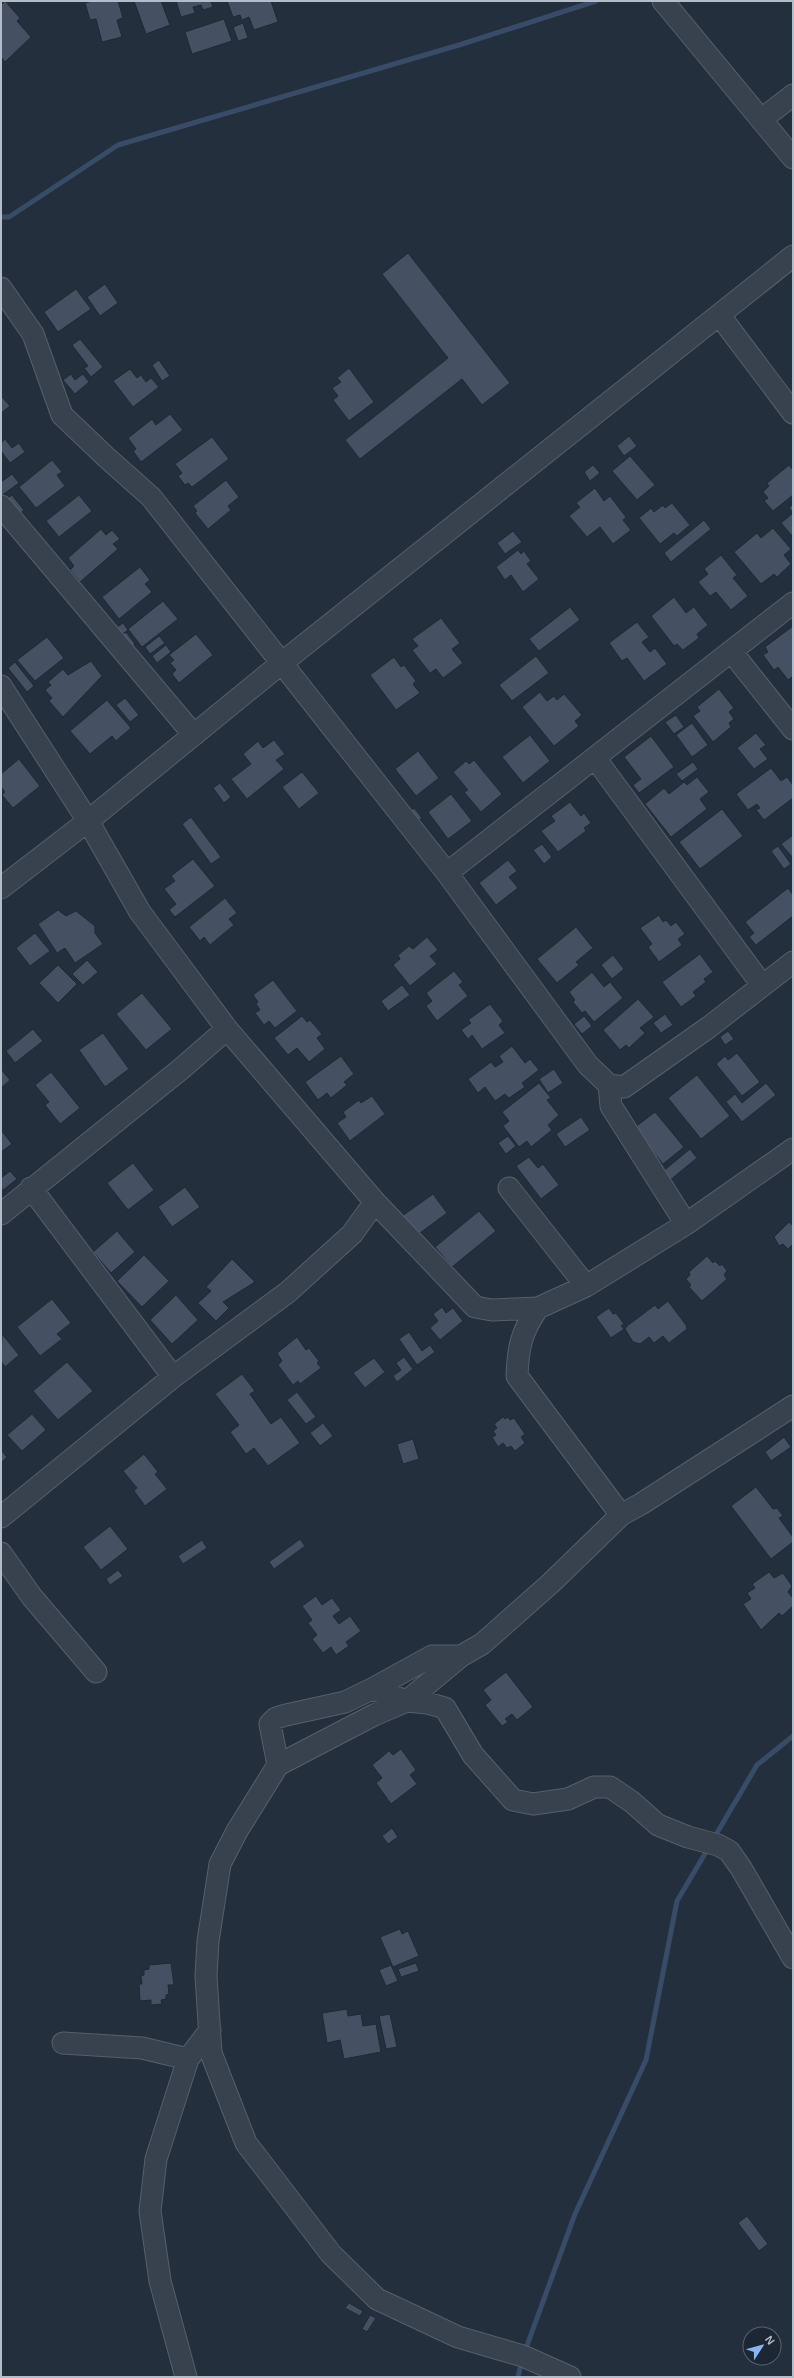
<svg xmlns="http://www.w3.org/2000/svg" width="794" height="2378" viewBox="0 0 794 2378" font-family="Arial,sans-serif">
	<style>
		.lines { fill: none; stroke-linecap: round; stroke-linejoin: round }
		.stream { stroke: #394c67; stroke-width: 5 }
		.building { fill: #455162; stroke: #1f2835 }
		.minor-casing { stroke: #565f6c; stroke-width: 23 }
		.minor { stroke: #38414e; stroke-width: 21 }
	</style>
	<rect width="100%" height="100%" fill="#242f3e"/>
	<g class="lines">
		<path class="stream" d="M1 217H9L118 145 459 45 596 1
			M714 1838 757 1765 793 1736
			M525 2351 575 2214 646 2060 677 1901 709 1847
			M518 2377 522 2360"/>
	</g>
	<path class="building" d="M5 1 20 18 17 21 31 37 5 62 1 57V5Z
		M92 1H118L123 18 117 20 122 37 102 42 96 19 90 20 85 3Z
		M134 1H161L170 25 146 34Z
		M176 1H216L211 2 213 7 203 10 201 5 193 7 195 13 181 17Z
		M227 1H271L278 22 254 30 249 17 242 20 240 15 233 17Z
		M224 19 232 41 192 54 185 32Z
		M243 23 248 38 238 41 233 27Z
		M408 253 510 383 482 405 462 379 360 459 345 440 448 358 382 274Z
		M105 284 118 303 100 316 87 297Z
		M76 289 91 309 58 332 44 312Z
		M80 339 103 367 91 377 84 368 88 366 72 345Z
		M159 360 170 376 162 381 152 365Z
		M349 368 374 402 349 421 333 400 338 396 332 388 341 382 337 378Z
		M130 369 137 378 141 375 146 382 151 378 159 387 133 407 113 381Z
		M71 374 75 380 83 374 89 382 75 394 63 380Z
		M1 396 10 406 1 413Z
		M170 414 183 430 141 462 133 451 136 449 128 438 152 419 156 425Z
		M629 436 637 446 624 456 617 446Z
		M212 437 229 459 192 487 188 483 185 485 178 476 182 473 175 464Z
		M5 439 12 448 19 443 25 452 10 463 1 451V443Z
		M630 456 655 485 637 500 612 471Z
		M52 460 62 472 57 475 65 486 36 508 19 487Z
		M593 465 600 473 590 481 584 472Z
		M789 465 793 470V495L773 511 764 501 768 498 763 492 769 486 767 483Z
		M12 474 19 483 1 496V482Z
		M226 480 239 497 228 506 231 510 208 529 195 513 197 511 193 506Z
		M595 488 604 501 610 496 626 517 623 520 631 530 613 544 600 527 587 537 569 516 580 507 576 503Z
		M12 495 24 510 17 516 5 500Z
		M79 495 92 511 59 537 46 521Z
		M672 503 690 525 677 536 674 533 660 544 639 518 651 508 654 512 663 505 665 508Z
		M793 504V537L781 523 793 513 789 508Z
		M704 520 711 529 671 562 664 553Z
		M773 528 791 549 784 555 791 564 777 577 774 574 761 584 734 552 757 533 761 538Z
		M101 529 106 535 112 530 120 539 113 544 118 549 80 582 70 570 74 566 68 558Z
		M513 531 522 542 505 554 497 543Z
		M518 550 521 554 524 551 531 561 527 564 539 579 523 592 511 575 505 580 496 567Z
		M721 555 737 575 733 578 748 596 731 610 716 592 710 596 698 582 708 574 704 569Z
		M140 567 150 580 145 584 152 592 119 619 102 597Z
		M674 597 686 613 694 607 708 625 697 634 699 638 683 650 677 644 674 646 651 616Z
		M163 601 178 619 142 647 128 629Z
		M570 607 580 620 539 651 529 639Z
		M441 618 460 643 452 649 463 663 443 678 436 669 430 673 412 650 418 646 412 639Z
		M637 622 649 637 642 642 650 652 655 648 667 664 644 681 627 658 622 661 609 643Z
		M123 623 128 630 121 635 116 628Z
		M793 626V676L788 680 778 667 774 670 763 655 768 652 765 647Z
		M126 632 135 644 127 650 119 637Z
		M196 634 213 655 179 683 172 674 176 670 170 663 174 660 169 655Z
		M159 636 165 643 150 654 145 647Z
		M47 637 64 658 35 681 17 660Z
		M166 645 171 652 157 663 152 656Z
		M536 656 549 673 512 701 499 685Z
		M394 657 401 667 404 665 416 681 413 684 420 693 396 710 370 675Z
		M91 661 102 676 63 717 49 701 52 698 45 690 51 685 48 682 63 669 68 675Z
		M15 662 34 686 27 692 8 668Z
		M719 689 734 708 729 712 734 719 729 723 731 727 713 742 693 716 700 711 697 707Z
		M540 692 547 701 554 696 557 700 564 694 582 715 575 721 579 726 554 746 522 707Z
		M125 698 139 715 130 722 116 705Z
		M107 700 131 728 116 741 112 736 90 754 70 731Z
		M676 715 684 727 674 734 665 722Z
		M692 723 708 745 692 757 676 735Z
		M756 733 766 745 760 749 768 759 754 769 737 748Z
		M530 735 550 761 523 783 502 757Z
		M651 736 674 767 639 793 633 785 641 779 624 757Z
		M274 740 285 754 276 760 284 769 247 799 231 779 251 764 243 754 258 741 263 748Z
		M418 751 439 778 416 796 395 769Z
		M19 759 40 786 13 808 2 795 5 792 1 787V774Z
		M474 760 502 794 481 812 464 792 468 790 453 772 466 761 469 764Z
		M693 762 698 769 682 781 676 774Z
		M771 768 781 781 787 777 793 785V798L764 820 756 810 760 808 757 804 748 810 736 794Z
		M302 772 319 793 299 809 282 787Z
		M697 777 709 792 700 799 707 809 671 837 645 804 664 788 669 794 684 782 687 785Z
		M220 783 231 797 224 803 213 788Z
		M451 794 472 821 448 839 428 812Z
		M570 802 581 816 584 813 591 823 584 828 586 831 558 852 541 831 555 821 551 816Z
		M414 808 422 818 414 824 406 814Z
		M722 809 743 836 700 869 679 842Z
		M191 817 221 857 211 864 182 824Z
		M793 835V858L781 844Z
		M542 844 552 857 544 864 533 850Z
		M778 846 791 864 784 869 771 851Z
		M193 859 215 886 175 917 169 910 176 904 164 889 175 881 171 876Z
		M508 860 517 871 509 877 518 888 496 905 479 883Z
		M788 888 793 895V916L756 945 749 937 754 933 745 922Z
		M225 898 237 913 229 919 234 925 210 945 204 937 200 941 189 927Z
		M58 910 66 916 76 911 95 926V933L103 944 75 963 65 948 57 953 38 924Z
		M659 915 663 922 666 920 671 926 676 922 685 934 678 939 682 945 659 962 648 947 652 944 640 928Z
		M576 927 593 948 576 962 579 965 557 983 537 959Z
		M35 933 50 951 30 966 16 948Z
		M427 937 438 950 430 956 437 964 410 986 393 965 400 959 398 955 409 946 413 949Z
		M700 954 713 972 704 979 706 982 693 992 696 996 681 1007 662 982Z
		M613 955 624 969 612 979 601 965Z
		M87 960 98 972 83 985 72 974Z
		M58 965 77 984 58 1003 39 983Z
		M454 971 463 982 459 985 468 996 437 1021 426 1006 432 1001 426 993Z
		M592 972 604 987 610 982 623 998 594 1022 585 1011 582 1013 573 1002 575 1000 569 992Z
		M273 980 297 1011 275 1028 269 1021 264 1025 255 1013 260 1010 256 1004 258 1002 253 995Z
		M402 985 410 995 388 1011 381 1001Z
		M142 993 172 1029 146 1050 116 1014Z
		M638 999 654 1017 640 1028 645 1033 629 1048 626 1045 620 1050 603 1030Z
		M490 1004 503 1021 499 1025 505 1033 482 1049 472 1035 468 1039 461 1030 471 1023 468 1020Z
		M665 1014 673 1025 661 1033 653 1023Z
		M302 1016 307 1022 310 1020 322 1034 317 1038 325 1049 309 1062 297 1048 288 1055 274 1038Z
		M584 1016 592 1026 582 1034 574 1024Z
		M33 1029 43 1041 15 1063 6 1051Z
		M728 1031 734 1039 725 1045 720 1037Z
		M103 1033 129 1069 105 1087 79 1050Z
		M512 1046 525 1063 530 1059 539 1070 522 1083 525 1087 509 1098 505 1094 495 1101 485 1087 478 1093 468 1079 491 1062 495 1067 503 1062 499 1056Z
		M737 1053 760 1082 742 1096 716 1064 725 1056 728 1060Z
		M341 1056 354 1074 344 1082 347 1085 331 1098 327 1093 318 1100 305 1082Z
		M1 1069 10 1080 1 1088Z
		M554 1069 563 1083 548 1093 539 1079Z
		M51 1072 80 1108 60 1124 45 1105 49 1102 35 1085Z
		M697 1075 730 1116 701 1139 668 1098Z
		M539 1083 551 1098 547 1100 559 1115 548 1125 552 1130 531 1147 527 1141 519 1147 503 1126 509 1121 502 1112Z
		M766 1083 776 1095 742 1122 726 1102 735 1094 742 1103Z
		M372 1096 385 1114 350 1141 337 1123 346 1117 343 1112 359 1100 361 1103Z
		M655 1112 684 1147 663 1164 634 1128Z
		M581 1117 590 1130 565 1147 556 1134Z
		M1 1130 12 1144 1 1152Z
		M508 1136 516 1146 506 1154 498 1143Z
		M690 1149 697 1158 669 1181 661 1173Z
		M529 1157 538 1168 543 1164 559 1185 541 1199 516 1166Z
		M133 1163 154 1190 128 1210 107 1183Z
		M10 1171 17 1179 2 1191 1 1178Z
		M185 1187 200 1207 172 1227 158 1207Z
		M433 1194 447 1213 416 1236 402 1216Z
		M479 1211 496 1231 452 1267 435 1247Z
		M789 1222 793 1226V1244L788 1249 783 1244 779 1246 774 1237Z
		M117 1231 135 1252 111 1273 93 1252Z
		M144 1255 169 1281 142 1307 117 1281Z
		M707 1256 713 1263 715 1261 720 1266 722 1264 727 1271 724 1275 727 1279 702 1301 689 1287 691 1285 686 1279 690 1275 689 1272Z
		M232 1259 255 1282 223 1302 229 1308 216 1321 198 1303 211 1291 206 1287Z
		M176 1295 198 1320 172 1344 150 1320Z
		M52 1299 71 1323 57 1334 62 1339 40 1356 17 1327Z
		M668 1301 686 1325 687 1329 669 1343 663 1336 654 1343 649 1337 640 1344 633 1342 625 1329 627 1326 655 1305 658 1309Z
		M442 1307 446 1313 453 1308 463 1321 440 1340 430 1328 438 1321 433 1314Z
		M609 1308 613 1314 616 1313 624 1324 621 1326 624 1329 611 1338 596 1317Z
		M409 1332 422 1351 430 1345 435 1352 417 1365 399 1339Z
		M2 1334 19 1355 5 1367 1 1361Z
		M297 1337 306 1350 309 1348 319 1361 317 1363 321 1368 300 1384 298 1381 293 1385 278 1365 282 1361 277 1353Z
		M404 1357 413 1369 397 1382 393 1376 401 1370 396 1363Z
		M374 1358 385 1372 365 1388 353 1373Z
		M67 1362 93 1391 58 1420 33 1391Z
		M242 1374 255 1391 250 1394 271 1424 281 1417 300 1443 268 1466 254 1448 246 1454 230 1432 239 1425 215 1394Z
		M297 1392 316 1417 306 1424 287 1400Z
		M32 1414 46 1430 22 1451 7 1435Z
		M503 1417 505 1419 508 1417 510 1420 514 1418 525 1434 521 1437 525 1443 515 1451 511 1446 507 1448 503 1443 498 1447 492 1437 496 1435 493 1431 497 1428 494 1424Z
		M323 1423 333 1436 320 1446 310 1433Z
		M784 1437 791 1447 771 1461 765 1452Z
		M413 1439 419 1459 403 1464 397 1444Z
		M1 1450 7 1457 1 1463Z
		M144 1454 158 1472 155 1474 167 1489 145 1506 134 1491 137 1488 123 1471Z
		M756 1487 773 1509 777 1508 783 1516 779 1518 793 1537V1542L771 1559 731 1506Z
		M110 1526 128 1549 101 1570 83 1547Z
		M300 1539 305 1546 274 1569 269 1562Z
		M202 1540 207 1548 183 1564 178 1556Z
		M118 1570 123 1576 110 1585 106 1579Z
		M769 1572 774 1578 783 1573 792 1586 788 1592 793 1598V1606L782 1616 779 1613 761 1630 743 1604 751 1599 747 1593 755 1588 752 1584Z
		M316 1596 322 1605 332 1598 341 1610 333 1616 339 1624 350 1616 361 1631 346 1642 349 1646 336 1655 331 1647 323 1653 312 1639 317 1635 308 1623 312 1620 302 1606Z
		M506 1672 533 1707 517 1720 512 1714 505 1719 508 1722 502 1726 485 1705 491 1700 483 1690Z
		M401 1749 416 1770 410 1775 417 1784 391 1804 376 1783 382 1778 372 1765 389 1751 393 1755Z
		M392 1828 398 1837 388 1844 382 1836Z
		M400 1929 402 1934 408 1931 419 1956 393 1967 380 1937Z
		M171 1963 174 1985H168L169 1994 166 1995V1999L161 2000 162 2004 151 2005V2000L140 2001 139 1984H142L141 1976 144 1975V1970L149 1969V1965Z
		M416 1963 419 1971 401 1977 398 1969Z
		M391 1965 398 1981 386 1986 379 1970Z
		M347 2009 348 2016 361 2014 363 2026 376 2024 381 2052 344 2059 340 2040 327 2043 322 2013Z
		M390 2014 397 2047 386 2049 379 2016Z
		M747 2216 768 2244 759 2251 738 2223Z
		M349 2303 363 2311 360 2316 345 2308Z
		M370 2315 376 2318 367 2332 362 2329Z"/>
	<g class="lines">
		<g class="minor-casing">
			<path id="minor" d="M663 1 793 158
				M762 119 793 95
				M1 288 33 334 62 415 106 457 151 497 447 873 588 1065 609 1085 624 1087 709 1027 793 962
				M720 316 793 413
				M1 506 194 735
				M731 651 793 729
				M1 686 88 821 140 912 227 1029 375 1202 475 1307 492 1310 538 1308 586 1286 686 1224 793 1149
				M595 758 762 985
				M447 873 793 603
				M1 888 88 821 283 662 793 256
				M609 1085 611 1106 686 1224
				M31 1188 173 1377
				M509 1188 586 1286
				M1 1214 181 1069 227 1029
				M538 1308C521 1332 518 1348 517 1376L621 1515
				M1 1517 173 1377 288 1292 352 1234 375 1202
				M1 1553 32 1597 96 1672
				M372 1689 432 1656H461L482 1644 551 1583 621 1515 641 1504 793 1406
				M278 1765 374 1715 407 1701 461 1656
				M63 2043 142 2048 188 2059
				M186 2377 160 2281 150 2211 156 2159 188 2059 210 2030
				M570 2377 523 2356 458 2337 377 2299 331 2254 246 2143 211 2053 206 1976 208 1941 220 1864 237 1831 278 1765 270 1724 276 1718 286 1715 345 1702 372 1689 407 1701 427 1703 445 1708 473 1755 513 1800 533 1804 568 1799 594 1787H610L632 1802 658 1825 688 1837 718 1845 729 1851 741 1868 793 1958"/>
		</g>
		<use href="#minor" class="minor"/>
	</g>
	<rect width="794" height="2378" fill="none" stroke="#b4bcc9" stroke-width="4"/>
	<g transform="translate(762 2346) rotate(54)"><circle r="19" fill="#1d2633" stroke="#59626f"/>
	<path d="M0-3L7 15L0 10L-7 15Z" fill="#8ab4f8"/>
	<text y="-6" font-size="11" font-weight="bold" text-anchor="middle" fill="#b4bcc9">N</text>
	</g>
</svg>
